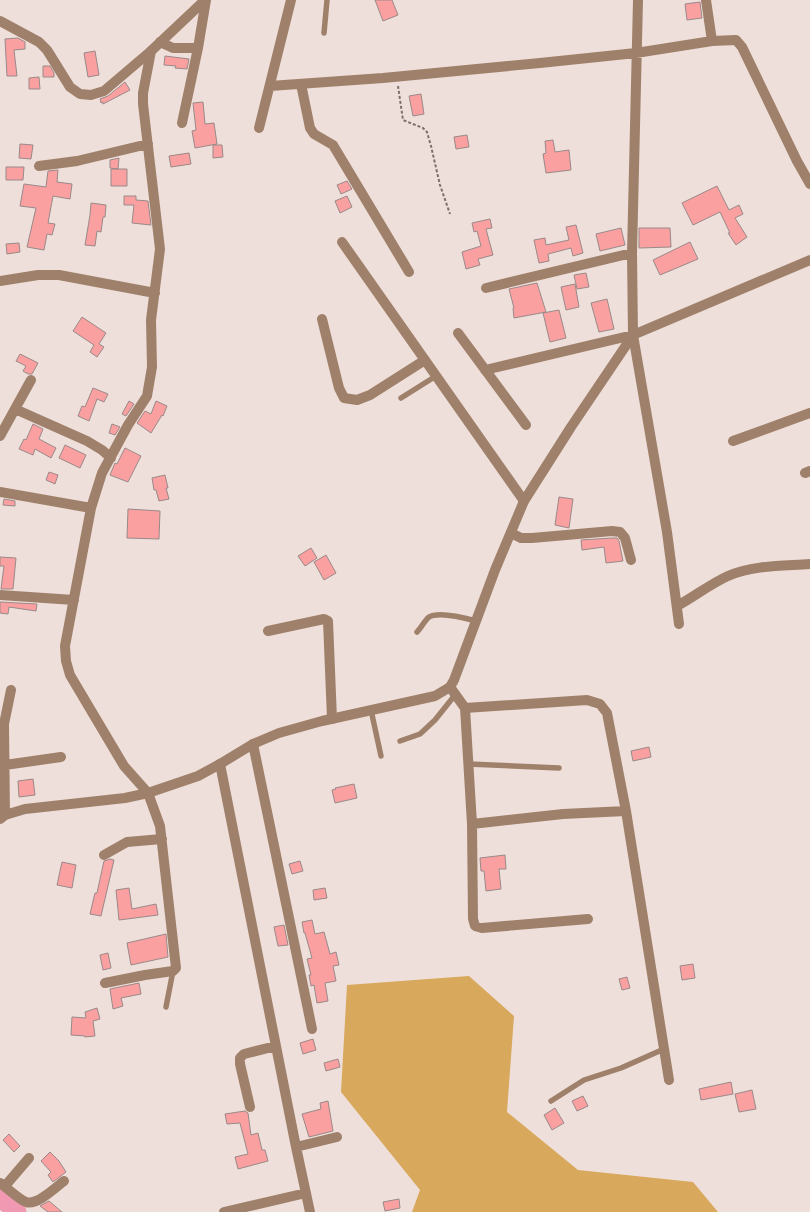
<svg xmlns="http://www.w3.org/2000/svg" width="810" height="1212" viewBox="0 0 810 1212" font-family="'Roboto Condensed',sans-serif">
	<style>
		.forest { fill: #d8a85c }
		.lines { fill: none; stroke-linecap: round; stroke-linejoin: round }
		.river { stroke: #f199b2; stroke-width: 19 }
		.building { fill: #fba0a0; stroke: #998989 }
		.path { stroke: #7a706d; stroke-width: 2; stroke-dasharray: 3 2; stroke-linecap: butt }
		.service { stroke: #9f816b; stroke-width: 5.5 }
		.minor { stroke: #9f816b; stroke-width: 10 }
		.tertiary { stroke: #9f816b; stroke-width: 10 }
	</style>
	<rect width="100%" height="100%" fill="#efdfda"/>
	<path class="forest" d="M469 976 514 1016 507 1112 578 1170 693 1182 718 1212H412L420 1190 341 1092 347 985Z"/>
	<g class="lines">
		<path class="river" d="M0 1197 17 1212"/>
	</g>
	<path class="building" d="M375 0H392L398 15 383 21Z
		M700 2 702 18 687 20 685 4Z
		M18 38 25 42V49L14 50 17 76H7L5 39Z
		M95 51 99 75 88 77 84 53Z
		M165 56 189 59 187 69 175 68 176 66 164 65Z
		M43 66H50L54 73V77H43Z
		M39 77 40 89H29V78Z
		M125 82 130 90 103 104V102L101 103 100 99 108 96Z
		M421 94 424 114 413 116 409 96Z
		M203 102 205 124 214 123 217 144 195 148 192 131 196 130 193 103Z
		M467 135 469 147 456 149 454 137Z
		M553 140 555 152 569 150 571 170 546 173 543 154 546 153 545 141Z
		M20 144 33 145 31 159 19 158Z
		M213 145H222L223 157 213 158Z
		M189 153 191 164 171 167 169 156Z
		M119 158 118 169 110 168V160Z
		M6 167H24L23 180H6Z
		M111 169H127V186H111Z
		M58 170 57 182 72 184 70 199 53 196 48 223 55 224 52 235 47 234 44 250 27 247 36 208 20 206 24 184 46 187 48 171Z
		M347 181 352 189 341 194 337 185Z
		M717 186 729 210 739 205 743 214 735 218 747 237 736 245 728 233H730L720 212 693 225 682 203Z
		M124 196H136V200L148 201 151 225 132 223 134 205H124Z
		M347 196 352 207 340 213 335 201Z
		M91 203 106 205 105 217H103L101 232 97 231 95 246 85 245 90 215Z
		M490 219 492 228 486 229 493 255 478 259 480 265 466 269 462 252 481 246 477 231 474 232 472 223Z
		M576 225 583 253 573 256 571 248 548 254 549 261 539 263 534 240 545 238 546 245 569 240 566 227Z
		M621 228 625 245 600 251 596 234Z
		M639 228H670L671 247 639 248Z
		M690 242 698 259 660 275 653 260Z
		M19 243 20 252 7 254 6 244Z
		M586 273 589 287 577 289 574 275Z
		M537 283 546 312 514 318 513 308H514L509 289Z
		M575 284 579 307 566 310 561 287Z
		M607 299 614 329 599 332 591 303Z
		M559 310 566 338 550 342 543 313Z
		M82 317 106 333 99 344 104 347 97 357 90 352 94 345 73 331Z
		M20 354 38 363 32 374H28L23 371 26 366 16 361Z
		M93 388 108 394 104 402 97 399 89 421 78 416 82 406 85 407Z
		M129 401 134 404 126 416 122 414Z
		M156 401 167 406 163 416 162 415 151 433 137 423 145 411 151 414Z
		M33 424 43 429 39 439 56 448 51 458 35 449 33 455 19 449 24 439 26 440Z
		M112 424 120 427 115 435 109 433Z
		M65 445 86 455 80 468 59 458Z
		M125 448 141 456 128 482 110 475 115 463 117 464Z
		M49 472 58 475 55 484 46 480Z
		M165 475 168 488H166L169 499 159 501 156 490H154L152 478Z
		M559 497 573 499 569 528 555 525Z
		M4 499 15 501V506L3 505Z
		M128 509 160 511 159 539 127 538Z
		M612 538H617L619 541 623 561 606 563 604 547 582 550 581 540Z
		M311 548 317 558 305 566 298 556Z
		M326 555 336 573 324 580 314 562Z
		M0 557 16 558 13 589H1L4 566H0Z
		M0 602 37 604 36 611 9 607 8 614 0 613Z
		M649 747 651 757 633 761 631 751Z
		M33 779 35 795 19 797 18 781Z
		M354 784 357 798 335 803 332 790 336 789 335 788Z
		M505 855 506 869H499L501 889 486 891 484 871H481L480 858Z
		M110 859 114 860 101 916 90 914 95 893H97L104 861Z
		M300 861 303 871 292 874 289 864Z
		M62 862 76 865 72 888 57 885Z
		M129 888 132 909 156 904 158 915 119 920 116 890Z
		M325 888 327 898 314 900 313 890Z
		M312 920 315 934 324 932 330 954 336 952 339 965 333 966 336 981 325 983 328 1001 317 1003 314 985 311 986 309 975H311L307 959 312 958 305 933H304L302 922Z
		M284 925 288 945 278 946 274 927Z
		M166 934 168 957 131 965 127 943Z
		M108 953 111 968 103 970 100 955Z
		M693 964 695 978 682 980 680 966Z
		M627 977 630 988 622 990 619 979Z
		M139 983 141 994 121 998 123 1006 113 1009 110 989Z
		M97 1008 100 1019 93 1021 95 1036 85 1037V1036L71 1035 72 1017 86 1018 85 1012Z
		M313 1039 316 1050 303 1054 300 1043Z
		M338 1059 340 1067 326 1071 324 1063Z
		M731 1082 733 1094 701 1100 699 1089Z
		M752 1090 756 1109 739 1112 735 1094Z
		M583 1096 588 1106 577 1111 572 1101Z
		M328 1101 333 1131 309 1137 302 1114 321 1109 320 1103Z
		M555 1108 564 1123 552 1130 544 1115Z
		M245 1111 248 1113 251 1135 258 1133 262 1150H265L268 1161 238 1169 235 1157 248 1154 240 1123 227 1124 225 1114Z
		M9 1134 20 1146 14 1152 3 1140Z
		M50 1152 59 1161 66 1172 53 1182 48 1175 51 1172 41 1161Z
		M399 1199 400 1208 385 1211 383 1202Z
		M49 1201 62 1212H48L40 1206Z"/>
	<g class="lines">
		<path class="path" d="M398 86 403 120 423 128 427 132 431 146 440 185 450 214"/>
		<path class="service" d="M324 33 327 0
			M401 398 436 376
			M417 632C421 628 425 620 429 617 439 611 465 618 476 621
			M371 710 381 756
			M400 741 420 734 435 720 455 695
			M468 764 559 768
			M166 1007 173 971
			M551 1101 584 1080 621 1068 664 1049"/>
		<path class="minor" d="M638 0 632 253 633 335 667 532 679 624
			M706 0 712 41
			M160 42 173 48H198
			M301 84 310 128 314 134 333 145 409 272
			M270 86 383 78 540 63 636 53 712 41 736 40 742 47 797 161 810 184
			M182 123 198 48 206 0
			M259 128 291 0
			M39 166 77 161 148 144
			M342 242 524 501
			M0 281 38 275H59L155 293
			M486 288 632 253
			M322 319 339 388 344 398 357 400 370 395 425 360
			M458 333 526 425
			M485 370 633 335
			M15 409 87 441 102 450 111 458
			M0 436 31 380
			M733 441 810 413
			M805 473 810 471
			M0 492 91 508
			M511 533 521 538H532L612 531 620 532 625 538 631 560
			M0 595 74 600
			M677 606C694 597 710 584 728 576 753 565 783 566 810 564
			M268 631 324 619 328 621 332 719
			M450 687 465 708 472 824 473 919 475 926 482 928 588 919
			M465 708 587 700 600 704 607 713 626 811 669 1080
			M253 744 312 1029
			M220 764 296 1147 310 1212
			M5 765 61 757
			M5 815 4 724 11 690
			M472 824 563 814 626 811
			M104 855 127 842 162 839
			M105 983 145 975 173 971 176 968 160 826 148 793 124 766 70 675 66 661 65 646 91 508 102 473 128 425 147 396 152 367 151 320 160 249 143 104V93L151 51
			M250 1107 240 1064V1058L244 1054 276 1046
			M296 1147 337 1137
			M0 1183C6 1187 20 1200 26 1202 37 1206 56 1187 64 1181
			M5 1186 29 1158
			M224 1212 306 1193"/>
		<path class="tertiary" d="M0 21 39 42 47 50 70 87 80 94 91 95 104 91 151 51 205 0
			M0 819 5 815 25 809 125 798 148 793 198 776 220 764 253 744 279 733 322 721 435 696 450 687 454 680 495 570 524 501 571 427 633 335 810 260"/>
	</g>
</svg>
